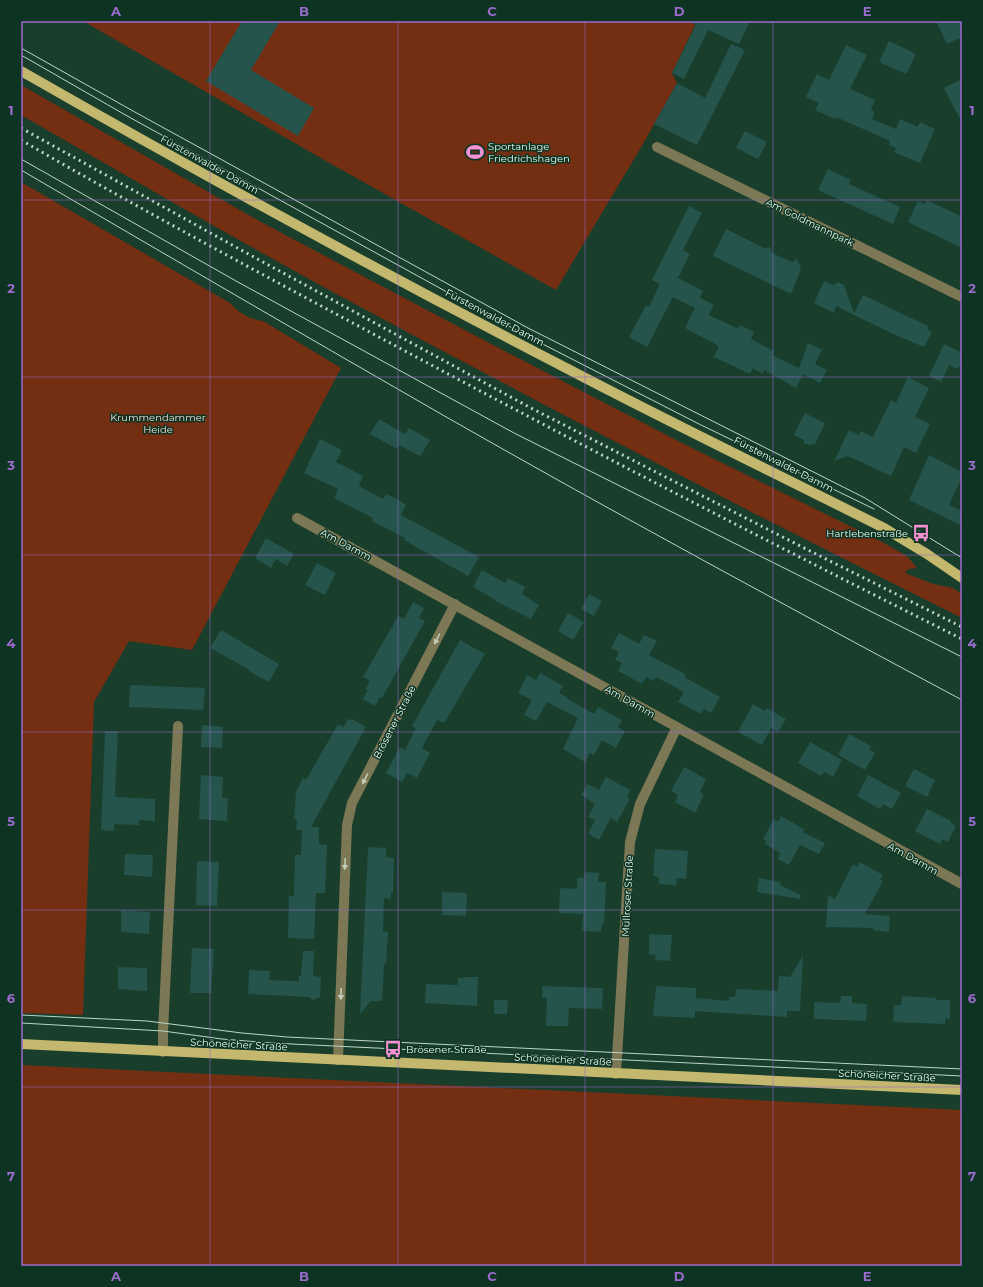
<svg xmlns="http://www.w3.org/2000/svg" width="983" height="1287" viewBox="0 0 983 1287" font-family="Montserrat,sans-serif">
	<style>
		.green { fill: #742e11 }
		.building { fill: #24544c }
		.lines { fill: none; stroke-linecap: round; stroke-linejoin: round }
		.minor { stroke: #7c7754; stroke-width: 10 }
		.major { stroke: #c3b86d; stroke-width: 10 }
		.tram { stroke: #bdd5c8; stroke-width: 1 }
		.rail { stroke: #bdd5c8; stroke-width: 3; stroke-dasharray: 2 4; stroke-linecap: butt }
		.oneway { fill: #c0ccb8 }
		.grid { fill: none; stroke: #9b6acd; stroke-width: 1; stroke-opacity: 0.55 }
		.labels { text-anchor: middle; stroke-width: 3; stroke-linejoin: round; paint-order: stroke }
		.poi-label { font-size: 10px; fill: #e5faee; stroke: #0d3423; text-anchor: start }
		.street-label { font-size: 10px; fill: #e5faee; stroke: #0d3423 }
		.park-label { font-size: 10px; fill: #f2dad2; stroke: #0d3423 }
		.neatline { fill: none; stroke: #9b6acd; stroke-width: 1.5 }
		.grid-label { font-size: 13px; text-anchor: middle; font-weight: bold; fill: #9b6acd }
	</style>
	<rect width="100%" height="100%" fill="#193e2c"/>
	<path class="green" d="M83 21H697L672 73 677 83 643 144 556 290 326 161Z
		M21 85 261 222 493 345 682 443 886 544 908 557 917 568 909 569 905 573 933 584 953 588 962 594V618C749 512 538 403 329 290 225 233 123 174 21 115Z
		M21 182 230 303C239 313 249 319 263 321L341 368 192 650 129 641 94 702 83 1015 21 1013Z
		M21 1065 962 1110V1266H21Z"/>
	<path class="building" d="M242 21H280L251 70 314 108 298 136 206 81Z
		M687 21H750L739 44 708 30 684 79 672 73 696 25Z
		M936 21H962V37L947 44Z
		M889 41 916 54 906 74 879 62Z
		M731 44 745 50 697 145 654 124 677 83 705 98Z
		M846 45 867 55 850 89 875 100 871 110 875 113 872 119 896 129 900 119 918 127 920 122 935 129 920 163 894 152 896 148 889 145 890 141 836 117 835 119 815 110 819 103 806 97 817 74 829 80Z
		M962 79V123L944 88Z
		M745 131 767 142 758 159 736 148Z
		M828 169 851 180 849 184 900 207 893 224 818 190Z
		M927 200 962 217V248L908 222 918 201 925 204Z
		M689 206 702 213 683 250 690 254 678 278 703 291 700 298 714 305 709 315 738 329 740 325 754 332 751 339 774 351 772 355 799 368 808 343 822 350 815 364 827 370 820 383 803 374 796 388 764 370 763 374 753 368 750 374 714 357 719 346 685 328 695 308 673 297 647 347 629 337 646 305 649 307 660 284 652 280Z
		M726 229 764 248 770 247 772 253 792 262 797 259 801 269 791 294 713 256Z
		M824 281 833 285 838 282 844 285 854 313 863 295 928 326 927 329 932 332 924 347 893 334 836 306 834 313 814 303Z
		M944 344 962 353V362L958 369 949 365 941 382 929 376Z
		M908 377 929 388 915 417 930 424 916 453 904 447 891 476 848 456 834 461 849 430 859 435 861 431 873 437 891 400 896 403Z
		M805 413 825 423 815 444 809 445 804 443V440L794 435Z
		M379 419 405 434 404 436 409 428 430 440 420 456 399 445 397 449 370 434Z
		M320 439 342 450 336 462 363 476 359 486 383 499 386 494 397 499 406 505 401 515 479 557 468 576 404 540 405 538 372 521 373 518 334 498 338 489 304 473Z
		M929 455 962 472V477L949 505 962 511V526L909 500Z
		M266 538 294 554 287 566 276 559 271 568 255 558Z
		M317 563 336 573 325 595 305 585Z
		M482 570 505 583 508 578 525 587 522 594 539 605 531 619 495 601 496 600 473 587Z
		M589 594 602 601 594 616 581 609Z
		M413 602 424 608 419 618 425 621 382 698 380 697 375 706 363 699 368 690 365 689 370 681 363 677 398 616 404 619Z
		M568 613 584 622 573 640 558 631Z
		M221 630 279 664 269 682 249 671 250 670 210 648Z
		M619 633 639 644 644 635 657 641 649 655 685 674 684 677 720 697 711 713 704 709 701 714 678 702 684 692 656 677 654 681 646 677 642 684 618 671 622 663 615 660 619 652 611 648Z
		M460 640 485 654 444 723 437 720 422 748 430 753 417 778 407 773 402 782 386 773 400 747 405 750 416 728 412 726Z
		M540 673 563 686 559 693 567 697 566 698 594 714 598 707 622 720 618 727 625 731 616 748 602 740 594 755 590 753 585 762 563 749 578 718 547 702 536 721 524 715 532 700 518 693 527 675 536 680Z
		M130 685 205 688 203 710 129 707Z
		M753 704 765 711 767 708 786 719 778 732 771 728 762 745 738 732Z
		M348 719 351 720 352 719 366 727 311 827H319V844L327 845 325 893H316L314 939 288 938 289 896H294L295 855H301L302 830H296L297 819H294L296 792 303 778 306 780 338 724 344 727Z
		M202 725 223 727 222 748 201 747Z
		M105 731H118L115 797 155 799V821L139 820V825L114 824V831L101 830Z
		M849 734 871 746 869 750 875 753 865 770 838 755Z
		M810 742 842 760 833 777 824 772 821 776 798 763Z
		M684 767 706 779 700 792 704 795 695 813 675 802 678 795 671 791Z
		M914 769 935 780 927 797 905 786Z
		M201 775 223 777 222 798H228L227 821 199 819Z
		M868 775 901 793 892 809 883 804 880 809 857 796Z
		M606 777 630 790 627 797 630 799 617 822 611 818 599 840 588 834 595 820 588 817 595 804 581 795 588 784 599 790Z
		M927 809 951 821V823L956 826 948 842 942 839 940 844 915 831Z
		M781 816 804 829 803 832 825 843 819 854 800 845 789 865 778 859 780 853 765 844 766 841 763 839 774 819 778 822Z
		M368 847 386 848V857L394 858 393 893 391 892V899L384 898 383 931 388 932 386 964H384L382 1001H371L360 1014Z
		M655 849 688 851 686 879 677 878 676 885 659 884V877L653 876Z
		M125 854 153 855 152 877 124 875Z
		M197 861 219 862 217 906 196 905Z
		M860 862 883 875 880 880 883 881 865 914 890 916 889 932 873 930V928L826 927 828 895 835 899 853 864 857 867Z
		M585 872 599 873 598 882H606L604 923H602L601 932 582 931 583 914 559 913 560 888 577 889V878H584Z
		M759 878 781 882 780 885 801 895 800 899 757 892Z
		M442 892 467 893 466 916 442 915Z
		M121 910 150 912 149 934 121 932Z
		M649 934 672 935 670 961 655 960 656 955 649 954Z
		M192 948 214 949 211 993H190Z
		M303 951H314L313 976 321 977 320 997 312 1000 309 997 248 994 249 970 270 971 269 980 299 981V976H301Z
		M803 955 800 1011H787V1017L695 1011V1018L653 1016 656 986 696 988V998L729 1001V997H735L736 989 778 991 779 976 790 977Z
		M118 967 147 968V991L118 989Z
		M465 977H478L477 1006 425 1003 426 984 458 985V978H465Z
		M542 986 603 988 602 1009 569 1008 568 1026H546L547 998H542Z
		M841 996H852V1003L867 1004 866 1021 814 1019V1002L840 1003Z
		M902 996 936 998V1000H950V1019L945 1018V1024L893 1022 894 1005H901Z
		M494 1000H508L507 1014H494Z"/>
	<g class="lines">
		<path class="minor" d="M657 147 962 297
			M297 518 962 884
			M163 1052V1031L178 726
			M338 1060 347 825 352 803 455 604
			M616 1074 630 842 640 804 677 727"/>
		<path class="major" d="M21 71C201 174 384 274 568 369 673 424 779 475 884 528L927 554 962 578
			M21 1044 962 1090"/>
		<path class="tram" d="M21 48 133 111 528 328 865 498 962 558
			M21 55 129 117 525 335 699 424 874 509
			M21 159 236 281 514 433 962 657
			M21 170C163 253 305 336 448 418 618 515 790 608 962 700
			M21 1015 147 1021 242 1033 287 1037 962 1069
			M21 1023 163 1031 222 1039 271 1043 962 1076"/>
		<path class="rail" d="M21 128 252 256 529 407 810 551 962 627
			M21 140C138 208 258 272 377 336 571 440 766 541 962 639"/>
	</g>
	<defs><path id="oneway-solid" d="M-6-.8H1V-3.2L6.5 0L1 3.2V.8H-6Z"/></defs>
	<g class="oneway">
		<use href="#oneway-solid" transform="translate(437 639) rotate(117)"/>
		<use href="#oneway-solid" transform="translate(365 779) rotate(117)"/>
		<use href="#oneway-solid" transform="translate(345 864) rotate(92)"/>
		<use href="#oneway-solid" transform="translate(341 994) rotate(92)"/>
	</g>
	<path class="grid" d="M210 21V1266M398 21V1266M585 21V1266M773 21V1266M21 200H962M21 377H962M21 555H962M21 732H962M21 910H962M21 1087H962"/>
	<defs>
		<g id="stadium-bare" transform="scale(1.38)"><path d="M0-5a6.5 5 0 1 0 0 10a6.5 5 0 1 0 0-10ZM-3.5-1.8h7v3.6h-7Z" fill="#f491d3" stroke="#0d3423" stroke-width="2.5" paint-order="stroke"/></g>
		<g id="bus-bare" transform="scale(1.38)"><path d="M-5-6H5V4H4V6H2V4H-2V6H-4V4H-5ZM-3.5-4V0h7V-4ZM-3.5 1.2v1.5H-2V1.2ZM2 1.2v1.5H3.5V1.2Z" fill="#f491d3" stroke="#0d3423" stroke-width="2.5" paint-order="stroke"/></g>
	</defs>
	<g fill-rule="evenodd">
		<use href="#stadium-bare" x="475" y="152"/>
		<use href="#bus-bare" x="921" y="533"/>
		<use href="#bus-bare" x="393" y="1049"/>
	</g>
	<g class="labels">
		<g class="poi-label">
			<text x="488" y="150">Sportanlage<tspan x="488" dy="12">Friedrichshagen</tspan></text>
			<text x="908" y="537" text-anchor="end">Hartlebenstraße</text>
			<text x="406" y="1053">Brösener Straße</text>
		</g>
		<g class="street-label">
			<text transform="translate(210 164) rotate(29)" y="4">Fürstenwalder Damm</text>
			<text transform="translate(810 222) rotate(26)" y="4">Am Goldmannpark</text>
			<text transform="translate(495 317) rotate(28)" y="4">Fürstenwalder Damm</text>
			<text transform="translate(784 464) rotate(27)" y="4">Fürstenwalder Damm</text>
			<text transform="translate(346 544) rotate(28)" y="4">Am Damm</text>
			<text transform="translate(630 701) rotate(29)" y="4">Am Damm</text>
			<text transform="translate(394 722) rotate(-63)" y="4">Brösener Straße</text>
			<text transform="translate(913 858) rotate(29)" y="4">Am Damm</text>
			<text transform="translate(627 896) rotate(-87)" y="4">Müllroser Straße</text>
			<text transform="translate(239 1044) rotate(3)" y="4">Schöneicher Straße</text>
			<text transform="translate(563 1059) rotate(3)" y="4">Schöneicher Straße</text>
			<text transform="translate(887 1075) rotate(3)" y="4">Schöneicher Straße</text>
		</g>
		<g class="park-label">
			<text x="158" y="421">Krummendammer<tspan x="158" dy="12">Heide</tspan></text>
		</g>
	</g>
	<rect width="983" height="1287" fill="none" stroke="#0d3423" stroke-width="44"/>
	<rect x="22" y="22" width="939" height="1243" class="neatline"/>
	<g class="grid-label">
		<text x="116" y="16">A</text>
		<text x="304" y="16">B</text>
		<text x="492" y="16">C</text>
		<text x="679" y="16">D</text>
		<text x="867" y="16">E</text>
		<text x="11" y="115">1</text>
		<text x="972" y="115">1</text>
		<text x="11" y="293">2</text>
		<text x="972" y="293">2</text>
		<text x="11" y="470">3</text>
		<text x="972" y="470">3</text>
		<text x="11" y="648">4</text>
		<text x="972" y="648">4</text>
		<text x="11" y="826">5</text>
		<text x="972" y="826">5</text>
		<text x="11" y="1003">6</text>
		<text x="972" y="1003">6</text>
		<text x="11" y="1181">7</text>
		<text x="972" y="1181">7</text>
		<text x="116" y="1281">A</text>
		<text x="304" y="1281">B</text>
		<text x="492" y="1281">C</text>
		<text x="679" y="1281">D</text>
		<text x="867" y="1281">E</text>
	</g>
</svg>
